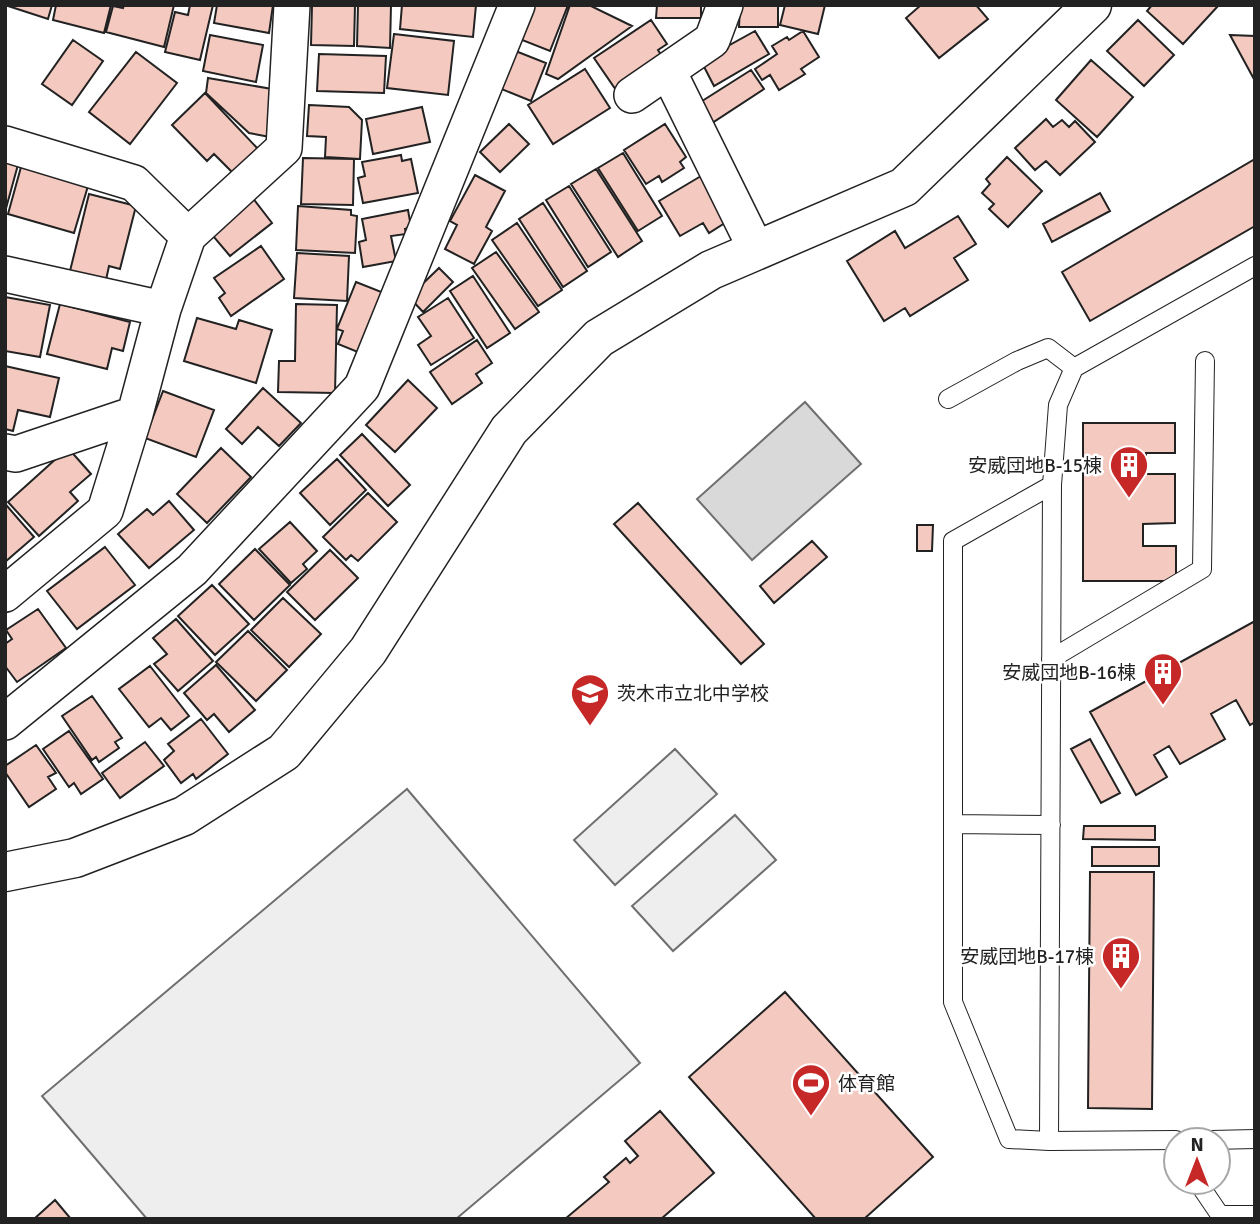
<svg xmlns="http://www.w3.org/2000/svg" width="1260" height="1224" viewBox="0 0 1260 1224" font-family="Signika,'Noto Sans JP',sans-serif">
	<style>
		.green { fill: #eee; stroke: #6f6f6f; stroke-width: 2 }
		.water { fill: #d9d9d9; stroke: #6f6f6f; stroke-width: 2 }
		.building { fill: #f3c9c0; stroke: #222; stroke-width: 2 }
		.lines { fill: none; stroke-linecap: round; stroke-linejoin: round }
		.lane-casing { stroke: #222; stroke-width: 20 }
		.street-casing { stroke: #222; stroke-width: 38 }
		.secondary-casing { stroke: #222; stroke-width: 41 }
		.lane { stroke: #fff; stroke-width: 18 }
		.street { stroke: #fff; stroke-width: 35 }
		.secondary { stroke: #fff; stroke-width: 38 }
		.labels { text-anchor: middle; stroke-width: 5; stroke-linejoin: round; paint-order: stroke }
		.poi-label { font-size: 19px; fill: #222; stroke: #fff; text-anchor: end }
	</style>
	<rect width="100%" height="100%" fill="#fff"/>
	<path class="green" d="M675 749 717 794 615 885 574 840Z
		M407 789 640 1063 456 1219H147L42 1096Z
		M735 815 776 860 673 951 632 906Z"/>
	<path class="water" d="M805 402 861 464 752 560 697 499Z"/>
	<path class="building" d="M5 5H52L48 19Z
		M56 5H111L104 33 53 20Z
		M124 5H174L164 47 106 32 113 6 123 8Z
		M190 5H213L200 60 165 52 175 12 188 15Z
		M217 5H273L269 33 214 23Z
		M312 5H355L354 46 311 45Z
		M358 5H391L390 48 357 46Z
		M402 5H476L473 37 400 29Z
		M530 5H568L550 51 517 38Z
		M570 5H589L632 26 558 79 546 74Z
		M657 5H701V18H656Z
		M740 5H778V27H739Z
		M785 5H825L818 34 780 25Z
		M921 5H976L988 19 939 58 906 18Z
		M1152 5H1217L1218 6 1183 44 1147 11Z
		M651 20 667 44 658 50 663 58 616 90 594 58Z
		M1138 20 1174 55 1144 86 1107 51Z
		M755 31 769 54 714 86 701 61Z
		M803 31 819 57 801 69 805 74 779 90 770 75 762 80 755 69 777 54 772 46 787 37 789 40Z
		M394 34 454 41 448 95 387 88Z
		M210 35 263 45 256 82 203 71Z
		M1230 35 1255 36V81Z
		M73 40 103 61 72 105 42 84Z
		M513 50 546 63 531 101 499 88Z
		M136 52 177 83 130 144 89 112Z
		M319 54 386 56 384 93 317 91Z
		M1091 60 1133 97 1097 137 1056 100Z
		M585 69 610 108 553 144 528 105Z
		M751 70 764 89 712 123 699 103Z
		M208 78 278 90 270 137 249 133 206 93Z
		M205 93 259 150 234 174 214 154 207 161 172 125Z
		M309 105 349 107 362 120 360 159 325 157 326 137 307 136Z
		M422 107 430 142 373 154 366 119Z
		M1046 119 1053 127 1062 120 1069 127 1075 121 1095 142 1060 175 1046 161 1035 170 1015 148Z
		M509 124 529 144 500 172 480 152Z
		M665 124 686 157 680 162 684 168 662 182 659 176 646 184 624 150Z
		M623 153 662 216 638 231 598 168Z
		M401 155 402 161 411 159 418 193 363 203 358 178 365 176 362 162Z
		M1007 157 1042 191 1008 227 989 209 994 204 982 193 990 184 986 179Z
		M5 158 19 161 5 212Z
		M303 158 354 159 353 205 301 204Z
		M1255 159V226L1090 321 1062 272Z
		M21 167 88 186 74 233 8 214Z
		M596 169 642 241 618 257 571 184Z
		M475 175 505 191 486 227 492 231 474 264 445 249 457 225 450 221Z
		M701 176 728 221 709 233 703 223 680 236 659 201Z
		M569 186 611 252 588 267 546 200Z
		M1100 193 1110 211 1052 242 1043 224Z
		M89 194 136 206 120 269 109 266 106 280 70 271Z
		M252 197 272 223 230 256 213 236 223 228 219 223Z
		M543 203 587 271 563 287 519 219Z
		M298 206 351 210V215L357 216 355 253 296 250Z
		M408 210 411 227 405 229 406 234 391 236 396 261 363 267 359 242 366 240 362 219Z
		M958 216 976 244 954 258 968 280 910 316 905 308 884 321 847 261 895 231 905 248Z
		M517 223 562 290 538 306 492 240Z
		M261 246 284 279 231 316 219 298 225 293 214 278Z
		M496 252 539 312 515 329 472 268Z
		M297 253 349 256 347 301 294 298Z
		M439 268 453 282 423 312 409 297Z
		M473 276 510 333 487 348 450 291Z
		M356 282 384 293 365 355 338 344 343 331 337 329Z
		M5 297 50 305 40 357 5 351Z
		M448 298 474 338 431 365 418 345 431 336 418 317Z
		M60 304 130 322 123 351 112 348 107 369 47 354Z
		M296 304 337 305 335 393 278 392 279 361H295Z
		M197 318 236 329 239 320 272 330 256 383 184 361Z
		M477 340 492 363 476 374 482 383 452 404 430 372Z
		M5 366 59 378 50 417 18 410 13 431 5 429Z
		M408 380 437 408 395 452 366 425Z
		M263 388 301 423 279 446 258 427 242 444 226 429Z
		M163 391 214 410 196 457 145 438Z
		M1083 423H1175V453H1146V474H1175V523L1143 524V546H1176V581H1083Z
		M362 434 410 485 388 506 340 455Z
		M68 448 91 474 70 492 78 501 39 536 8 502Z
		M221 448 251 477 207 523 177 494Z
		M337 459 366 490 330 525 300 493Z
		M368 493 397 522 358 561 351 555 346 560 323 537Z
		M169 501 194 530 149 568 118 534 147 509 153 515Z
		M638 503 764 644 741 664 614 524Z
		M7 506 34 537 5 562V508Z
		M290 522 317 551 303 564 307 569 291 583 259 549Z
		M917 525H933L932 551H917Z
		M812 541 827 557 774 603 760 586Z
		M105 547 135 585 77 629 47 591Z
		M255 549 290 585 254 620 219 584Z
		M330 550 358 578 315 620 287 592Z
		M212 585 249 624 215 655 178 616Z
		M283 598 321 634 289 667 251 630Z
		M38 609 66 648 17 682 5 666V644L12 639 6 630Z
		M176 619 213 661 178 691 154 664 167 654 153 638Z
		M1255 621V722L1250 725 1236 700 1211 714 1225 739 1180 764 1169 746 1154 755 1167 777 1136 795 1090 712Z
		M248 631 287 670 256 701 216 662Z
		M216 665 255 710 229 732 214 714 207 720 184 693Z
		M150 666 189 716 171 730 161 718 149 727 119 689Z
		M92 696 122 738 115 742 119 748 99 762 96 757 92 760 62 716Z
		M201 719 228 754 196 779 193 774 181 783 164 760 174 751 168 744Z
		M69 731 103 779 81 794 74 783 69 787 43 749Z
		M1090 739 1120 793 1101 803 1071 749Z
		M145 742 164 766 120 798 102 773Z
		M36 745 56 773 48 777 56 789 29 807 5 772V766Z
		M1084 826H1155V840L1083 839Z
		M1092 847H1159V866H1092Z
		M1090 872H1154L1152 1109 1088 1108Z
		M785 992 933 1157 864 1219H816L689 1077Z
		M660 1111 714 1173 661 1219H565L609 1182 604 1177 626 1158 630 1163 638 1156 625 1141Z
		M55 1200 71 1219H34Z"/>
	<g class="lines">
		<g class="lane-casing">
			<path id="lane" d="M1074 368 1058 405 1052 485 1049 1141 1176 1140
				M948 399 1017 361 1048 348 1074 368 1255 266
				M1051 659 1202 569 1205 361
				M953 824 1051 825
				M1211 1140 1255 1139
				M1049 1141 1009 1139 953 1002V541L1052 485
				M1203 1182V1190L1220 1215H1255"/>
		</g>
		<g class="street-casing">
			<path id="street" d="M668 71 757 251
				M632 95 712 40 725 5
				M5 144 134 183 188 236
				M5 274 163 309
				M5 452 16 454 135 414
				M5 594 105 511 135 414 163 309 188 236 284 148 292 5
				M5 722 192 570 362 387 517 5"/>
		</g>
		<g class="secondary-casing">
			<path id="secondary" d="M5 872 75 858 184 816 284 752 368 651 509 430 599 338 711 270 904 187 1092 5"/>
		</g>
		<use href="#lane" class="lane"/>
		<use href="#street" class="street"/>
		<use href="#secondary" class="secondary"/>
	</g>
	<defs>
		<g id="building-pin" transform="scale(2.0125)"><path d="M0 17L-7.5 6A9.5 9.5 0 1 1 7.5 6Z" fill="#c62828" stroke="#fff"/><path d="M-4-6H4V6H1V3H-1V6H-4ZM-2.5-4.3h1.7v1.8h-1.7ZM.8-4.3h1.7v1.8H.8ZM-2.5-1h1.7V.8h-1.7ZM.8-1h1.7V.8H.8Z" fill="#fff"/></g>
		<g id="school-pin" transform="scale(2.0125)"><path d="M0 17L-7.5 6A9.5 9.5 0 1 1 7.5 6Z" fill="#c62828" stroke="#fff"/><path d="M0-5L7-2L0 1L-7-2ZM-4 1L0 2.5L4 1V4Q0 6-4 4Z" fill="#fff"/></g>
		<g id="stadium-pin" transform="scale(2.0125)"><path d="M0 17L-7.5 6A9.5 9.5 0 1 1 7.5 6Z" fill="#c62828" stroke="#fff"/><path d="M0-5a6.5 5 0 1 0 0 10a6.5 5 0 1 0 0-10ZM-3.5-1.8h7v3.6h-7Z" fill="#fff"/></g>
	</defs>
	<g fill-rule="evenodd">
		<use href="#building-pin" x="1129" y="465"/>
		<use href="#building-pin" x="1163" y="672"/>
		<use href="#school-pin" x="590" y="693"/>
		<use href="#building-pin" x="1121" y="956"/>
		<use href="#stadium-pin" x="811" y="1083"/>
	</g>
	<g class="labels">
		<g class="poi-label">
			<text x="1102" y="472">安威団地B-15棟</text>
			<text x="1136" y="679">安威団地B-16棟</text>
			<text x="617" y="700" text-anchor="start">茨木市立北中学校</text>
			<text x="1094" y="963">安威団地B-17棟</text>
			<text x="838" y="1090" text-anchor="start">体育館</text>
		</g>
	</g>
	<rect width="1260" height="1224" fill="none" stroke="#222222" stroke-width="14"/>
	<g transform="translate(1197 1161)"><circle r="33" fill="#ffffff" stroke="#a7a7a7" stroke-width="2"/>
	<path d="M0-5L12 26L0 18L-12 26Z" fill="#c62828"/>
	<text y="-10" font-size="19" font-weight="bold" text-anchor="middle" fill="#222222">N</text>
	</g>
</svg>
